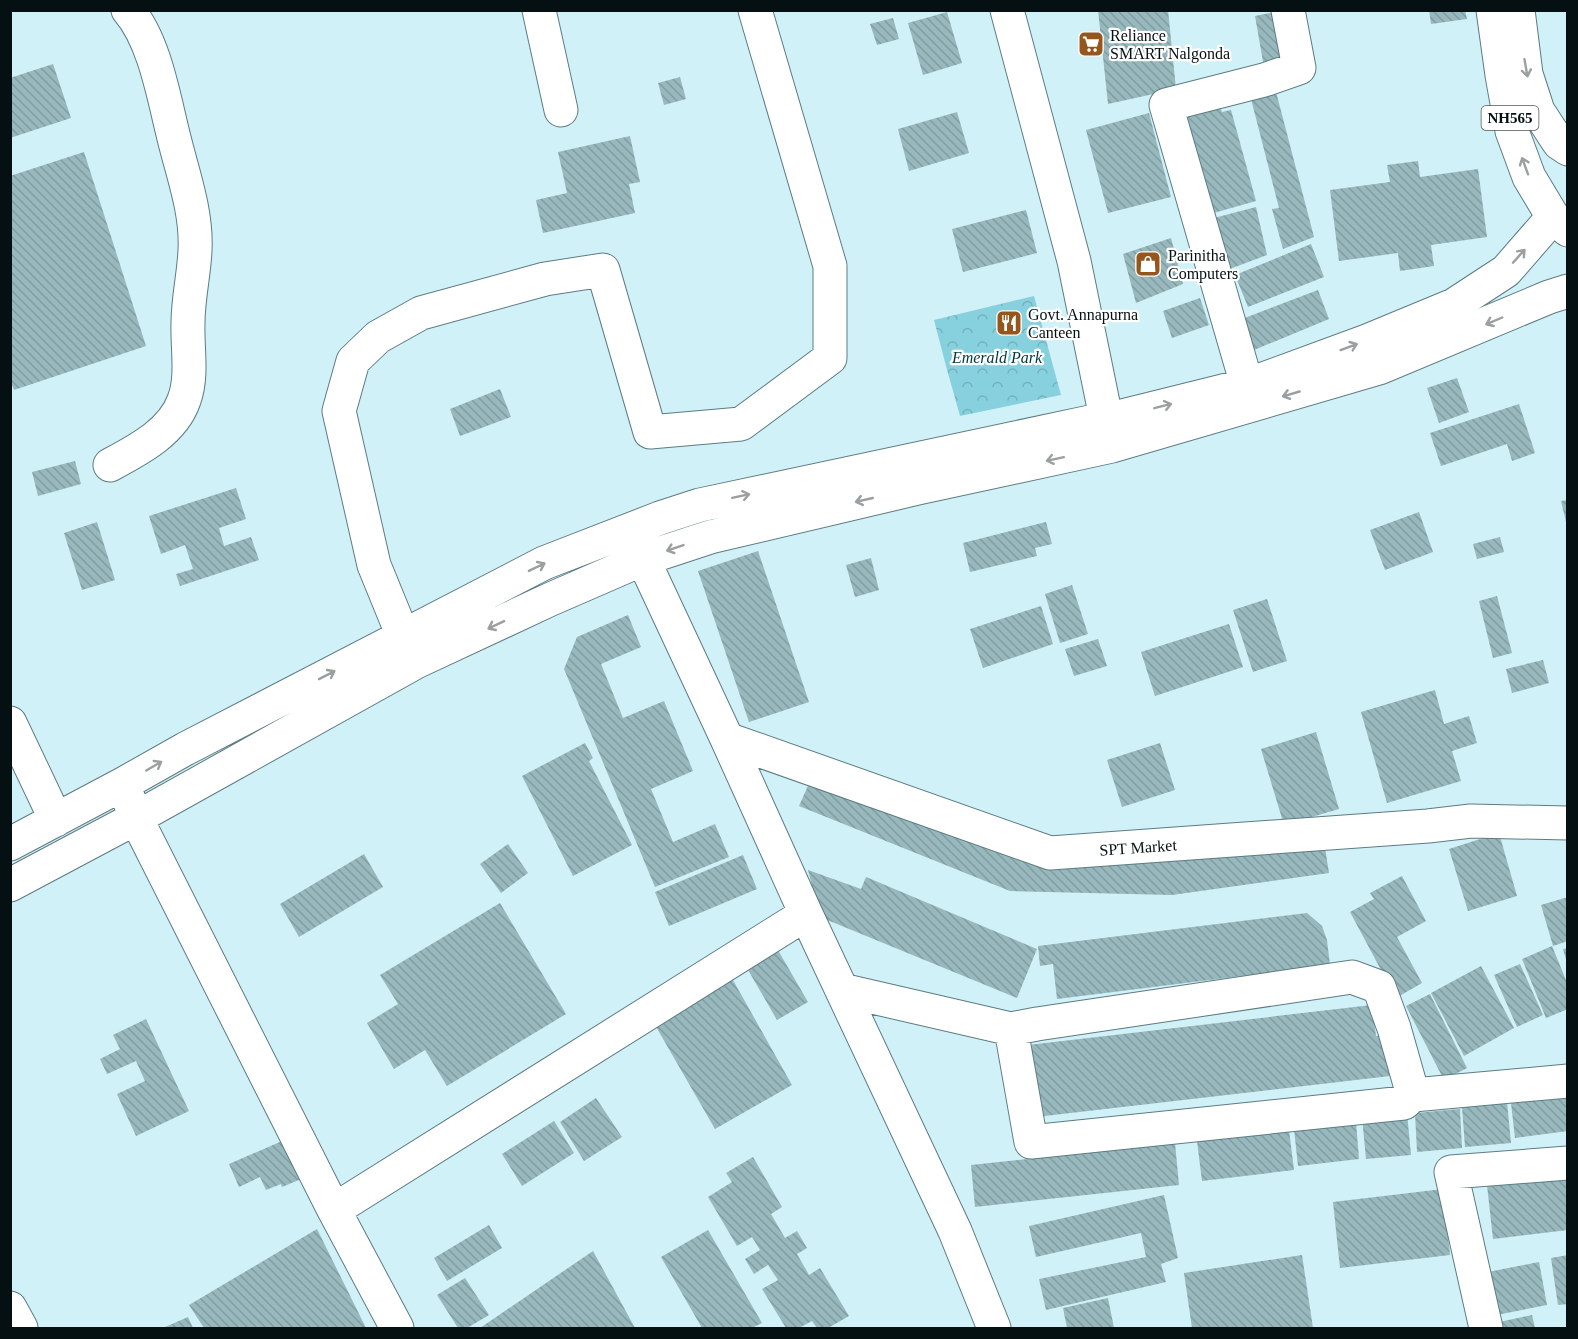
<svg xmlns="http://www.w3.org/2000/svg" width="1578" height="1339" viewBox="0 0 1578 1339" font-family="Georgia,serif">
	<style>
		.forest { fill: url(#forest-crowns) }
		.building { fill: url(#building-back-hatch) }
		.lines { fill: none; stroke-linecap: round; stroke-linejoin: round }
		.minor-casing { stroke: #5d7c82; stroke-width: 35 }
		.highway-casing { stroke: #5d7c82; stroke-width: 35 }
		.minor { stroke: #fff; stroke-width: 33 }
		.highway { stroke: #fff; stroke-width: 33 }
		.oneway { stroke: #9b9fa0 }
		.labels { text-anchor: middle; stroke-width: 4.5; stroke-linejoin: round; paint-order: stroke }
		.shield { fill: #fff; stroke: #505859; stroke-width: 1.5 }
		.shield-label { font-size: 15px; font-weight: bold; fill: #051012 }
		.poi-label { font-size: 16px; fill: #051012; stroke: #fff; text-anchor: start }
		.park-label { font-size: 16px; font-style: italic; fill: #00363d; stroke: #fff }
		.street-label { font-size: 16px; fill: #051012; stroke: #fff }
	</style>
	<defs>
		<pattern id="forest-crowns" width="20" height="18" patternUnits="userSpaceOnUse" patternTransform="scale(1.5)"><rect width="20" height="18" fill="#87d1de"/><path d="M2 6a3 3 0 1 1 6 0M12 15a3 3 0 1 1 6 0" fill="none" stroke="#73b2bd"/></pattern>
		<pattern id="building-back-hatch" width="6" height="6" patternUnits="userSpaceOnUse" patternTransform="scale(1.5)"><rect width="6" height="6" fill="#97b8bd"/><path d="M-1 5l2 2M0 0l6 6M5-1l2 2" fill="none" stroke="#819da1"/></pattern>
	</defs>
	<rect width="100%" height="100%" fill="#cff1f7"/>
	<path class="forest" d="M1034 296 1061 395 960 416 946 366 934 320Z"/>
	<path class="building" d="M1098 10H1168L1176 89 1108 104Z
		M1429 10H1465L1467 19 1431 24Z
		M947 12 962 63 923 75 908 23Z
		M1275 12 1285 69 1265 73 1255 16Z
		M893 18 899 39 877 45 870 24Z
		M53 64 71 118 10 138V78Z
		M680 77 686 99 664 105 658 83Z
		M1275 88 1314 237 1283 249 1272 209 1279 208 1250 95Z
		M1219 104 1222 112 1231 110 1256 201 1203 216 1176 116Z
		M957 112 969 153 909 171 898 129Z
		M1149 113 1171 197 1108 213 1086 130Z
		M630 136 640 182 629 184 635 213 543 233 536 200 567 193 558 152Z
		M84 152 146 346 14 390 10 380V176Z
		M1418 161 1420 177 1478 169 1487 237 1431 245 1434 266 1400 271 1398 253 1339 261 1330 190 1390 182 1387 165Z
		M1256 207 1267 255 1227 270 1214 218Z
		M1026 210 1037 253 963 272 952 229Z
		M1171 238 1183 284 1136 303 1123 254Z
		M1311 244 1324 277 1248 307 1235 275Z
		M1318 290 1329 319 1254 350 1242 319Z
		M1200 298 1209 325 1172 338 1163 311Z
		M1457 378 1469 412 1439 423 1427 388Z
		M500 389 511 417 460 436 450 409Z
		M1519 404 1535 453 1512 461 1507 444 1441 466 1430 433Z
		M75 461 81 484 38 496 32 472Z
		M236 488 246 519 219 528 224 546 251 537 259 560 180 586 176 574 193 569 185 545 161 554 149 516Z
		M1568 500V526H1567L1561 501Z
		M1419 512 1433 552 1385 570 1370 530Z
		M97 522 115 580 82 590 64 533Z
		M1046 522 1052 544 1035 548 1037 556 970 572 963 543Z
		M1500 537 1504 552 1477 559 1473 544Z
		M758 551 809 702 749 722 698 571Z
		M871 558 879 590 855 597 846 565Z
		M1072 585 1088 634 1060 643 1045 594Z
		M1497 596 1512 653 1493 658 1479 601Z
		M1267 599 1287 661 1253 672 1233 610Z
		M1041 606 1053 644 983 668 970 629Z
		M628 615 641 647 601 664 623 718 664 701 693 771 651 789 673 842 715 824 729 857 655 887 564 669 577 637Z
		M1229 624 1243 667 1155 696 1141 652Z
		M1098 639 1107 666 1074 676 1065 649Z
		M1543 660 1549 683 1512 693 1506 669Z
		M1435 690 1444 724 1469 716 1477 743 1452 751 1461 781 1387 803 1361 712Z
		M1316 732 1339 809 1284 825 1261 749Z
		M585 743 593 758 589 761 632 845 573 876 522 776Z
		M1160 743 1175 790 1122 807 1107 760Z
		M811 779 1021 858 1167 862 1324 841 1329 873 1172 895 1010 891 799 806Z
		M1499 833 1517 896 1468 911 1449 849Z
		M508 844 528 873 501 893 480 864Z
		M364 854 383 887 299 937 280 904Z
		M743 855 757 889 669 926 655 892Z
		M808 870 861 889 866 877 1037 949 1017 998 820 917Z
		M1402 876 1426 921 1397 937 1422 983 1396 998 1350 912 1374 899 1370 893Z
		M1568 897V941L1553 946 1541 905Z
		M500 903 566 1014 447 1086 425 1050 394 1069 367 1023 398 1004 380 975Z
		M1307 913 1322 926 1327 940 1330 965 1057 999 1053 964 1040 966 1038 946Z
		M775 945 808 1002 777 1020 744 963Z
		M1552 946 1568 985V1009L1546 1018 1522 959Z
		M1568 948V963H1567L1563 949Z
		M1520 964 1543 1015 1517 1027 1494 975Z
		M1481 966 1514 1028 1464 1056 1431 993Z
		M729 973 792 1085 715 1129 651 1018Z
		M1430 994 1467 1068 1444 1080 1406 1006Z
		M1372 1005 1376 1036 1386 1035 1390 1076 1036 1117 1028 1045Z
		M146 1019 189 1111 136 1136 117 1094 145 1081 136 1061 107 1074 100 1059 120 1049 113 1035Z
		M1568 1095V1131L1515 1138 1511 1103Z
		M596 1098 622 1137 584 1161 560 1122Z
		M1507 1102 1511 1143 1465 1147 1462 1107Z
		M1460 1109 1462 1148 1417 1152 1415 1113Z
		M1407 1113 1411 1155 1366 1159 1362 1117Z
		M554 1121 574 1153 522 1186 502 1154Z
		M1356 1122 1359 1159 1298 1166 1294 1129Z
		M1289 1130 1294 1170 1202 1181 1197 1141Z
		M289 1138 306 1177 282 1187 281 1184 266 1190 260 1177 239 1187 229 1164Z
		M1175 1143 1179 1185 975 1207 971 1165Z
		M753 1157 782 1207 771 1214 785 1238 797 1231 807 1248 797 1254 809 1275 820 1268 849 1316 828 1328H817L812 1321 799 1328H786L762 1289 778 1280 768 1265 754 1274 745 1259 760 1250 752 1237 737 1246 708 1197 732 1182 726 1173Z
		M1568 1175V1230L1493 1239 1487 1185Z
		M1443 1189 1450 1255 1340 1268 1333 1202Z
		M1164 1195 1178 1258 1161 1264 1166 1282 1046 1310 1039 1279 1146 1257 1141 1233 1036 1257 1029 1226Z
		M489 1225 502 1248 447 1281 434 1258Z
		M317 1229 366 1328H204L189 1305Z
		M708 1230 762 1323 752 1328H702L661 1257Z
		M593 1251 635 1328H480Z
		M1302 1255 1313 1328H1192L1184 1273Z
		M1568 1255V1304L1558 1305 1551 1258Z
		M1539 1262 1547 1305 1486 1317 1478 1274Z
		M465 1278 489 1315 467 1328H458L437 1295Z
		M1108 1298 1114 1328H1067L1063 1308Z
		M1532 1315 1535 1328H1491L1490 1324Z
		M188 1317 193 1328H163Z"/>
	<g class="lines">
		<g class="minor-casing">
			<path id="minor" d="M539 10 561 110
				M1007 10 1074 261 1111 442
				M1247 385 1166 105 1264 80 1299 68 1288 10
				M110 465C138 450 173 432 184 400 193 376 187 348 188 323 188 298 194 275 195 250 197 212 183 175 174 138 164 99 155 41 128 10
				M636 538 643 559 727 739 806 914 955 1231 994 1328
				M403 636 374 565 339 411 353 361 378 337 421 313 545 279 603 270 650 432 741 424 830 358V266L755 10
				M10 723 56 820
				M727 739 1050 853 1428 826 1471 821 1568 823
				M128 797 136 818 334 1210 397 1328
				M10 844 123 784 185 749 544 563 660 518 700 505 1090 422 1106 420 1247 385 1367 341 1454 305 1506 271 1553 217
				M10 885 136 818 416 662 551 599 643 559 710 537 918 488 1112 446 1379 368 1549 297 1568 291
				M842 990 1011 1029 1037 1024 1352 977 1379 987 1394 1028 1413 1095 1404 1103 1031 1142 1011 1029
				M1413 1095 1568 1081
				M334 1210 806 914
				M10 1308 21 1328
				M1486 1328 1451 1172 1568 1163"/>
		</g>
		<g class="highway-casing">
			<path id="highway" d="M1493 10 1502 75 1512 131 1529 177 1553 217 1568 230
				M1518 10 1526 74 1538 111 1559 143 1568 149"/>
		</g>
		<use href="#minor" class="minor"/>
		<use href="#highway" class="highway"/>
	</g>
	<defs><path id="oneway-shaft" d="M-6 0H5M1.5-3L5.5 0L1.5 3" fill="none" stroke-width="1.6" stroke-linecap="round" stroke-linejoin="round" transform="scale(1.5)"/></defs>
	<g class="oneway">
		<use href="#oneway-shaft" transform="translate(1526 68) rotate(80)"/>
		<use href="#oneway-shaft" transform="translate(1525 166) rotate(-110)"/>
		<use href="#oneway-shaft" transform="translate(1519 256) rotate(-48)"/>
		<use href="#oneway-shaft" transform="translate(1494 321) rotate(157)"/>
		<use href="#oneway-shaft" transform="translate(1349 347) rotate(-20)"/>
		<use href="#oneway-shaft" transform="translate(1291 394) rotate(164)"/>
		<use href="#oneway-shaft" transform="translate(1163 406) rotate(-14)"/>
		<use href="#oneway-shaft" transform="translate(1055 459) rotate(168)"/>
		<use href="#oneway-shaft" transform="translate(741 496) rotate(-12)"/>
		<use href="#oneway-shaft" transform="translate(864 500) rotate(167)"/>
		<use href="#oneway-shaft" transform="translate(675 548) rotate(161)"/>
		<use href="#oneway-shaft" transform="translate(537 567) rotate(-26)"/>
		<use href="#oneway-shaft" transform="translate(496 625) rotate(155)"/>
		<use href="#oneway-shaft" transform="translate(327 675) rotate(-27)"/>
		<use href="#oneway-shaft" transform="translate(154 766) rotate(-30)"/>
	</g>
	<defs>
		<g id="supermarket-square" transform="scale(1.35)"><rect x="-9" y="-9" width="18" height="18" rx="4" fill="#94561c" stroke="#fff"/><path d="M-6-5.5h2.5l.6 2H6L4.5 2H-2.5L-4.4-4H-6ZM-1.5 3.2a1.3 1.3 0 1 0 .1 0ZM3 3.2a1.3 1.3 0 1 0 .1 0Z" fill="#fff"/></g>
		<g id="shop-square" transform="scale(1.35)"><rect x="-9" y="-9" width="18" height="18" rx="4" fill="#94561c" stroke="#fff"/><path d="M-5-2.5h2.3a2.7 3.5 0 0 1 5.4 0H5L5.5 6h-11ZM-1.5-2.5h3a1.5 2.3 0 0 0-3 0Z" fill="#fff"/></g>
		<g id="restaurant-square" transform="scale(1.35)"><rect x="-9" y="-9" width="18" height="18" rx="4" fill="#94561c" stroke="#fff"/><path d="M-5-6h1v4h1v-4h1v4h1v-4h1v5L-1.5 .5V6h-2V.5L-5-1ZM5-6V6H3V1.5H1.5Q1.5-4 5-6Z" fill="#fff"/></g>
	</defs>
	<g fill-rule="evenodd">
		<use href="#supermarket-square" x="1091" y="44"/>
		<use href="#shop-square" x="1148" y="264"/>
		<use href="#restaurant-square" x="1009" y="323"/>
	</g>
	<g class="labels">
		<rect class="shield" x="1481.5" y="106" width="57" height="24" rx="4.5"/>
		<g class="shield-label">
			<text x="1510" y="123">NH565</text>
		</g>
		<g class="poi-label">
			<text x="1110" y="41">Reliance<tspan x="1110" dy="18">SMART Nalgonda</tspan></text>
			<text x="1168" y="261">Parinitha<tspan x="1168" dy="18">Computers</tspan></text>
			<text x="1028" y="320">Govt. Annapurna<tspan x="1028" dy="18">Canteen</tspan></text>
		</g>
		<g class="park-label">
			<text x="997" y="363">Emerald Park</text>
		</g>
		<g class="street-label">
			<text transform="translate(1138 847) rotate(-4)" y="6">SPT Market</text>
		</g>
	</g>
	<rect width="1578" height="1339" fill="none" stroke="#051012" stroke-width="24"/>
</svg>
